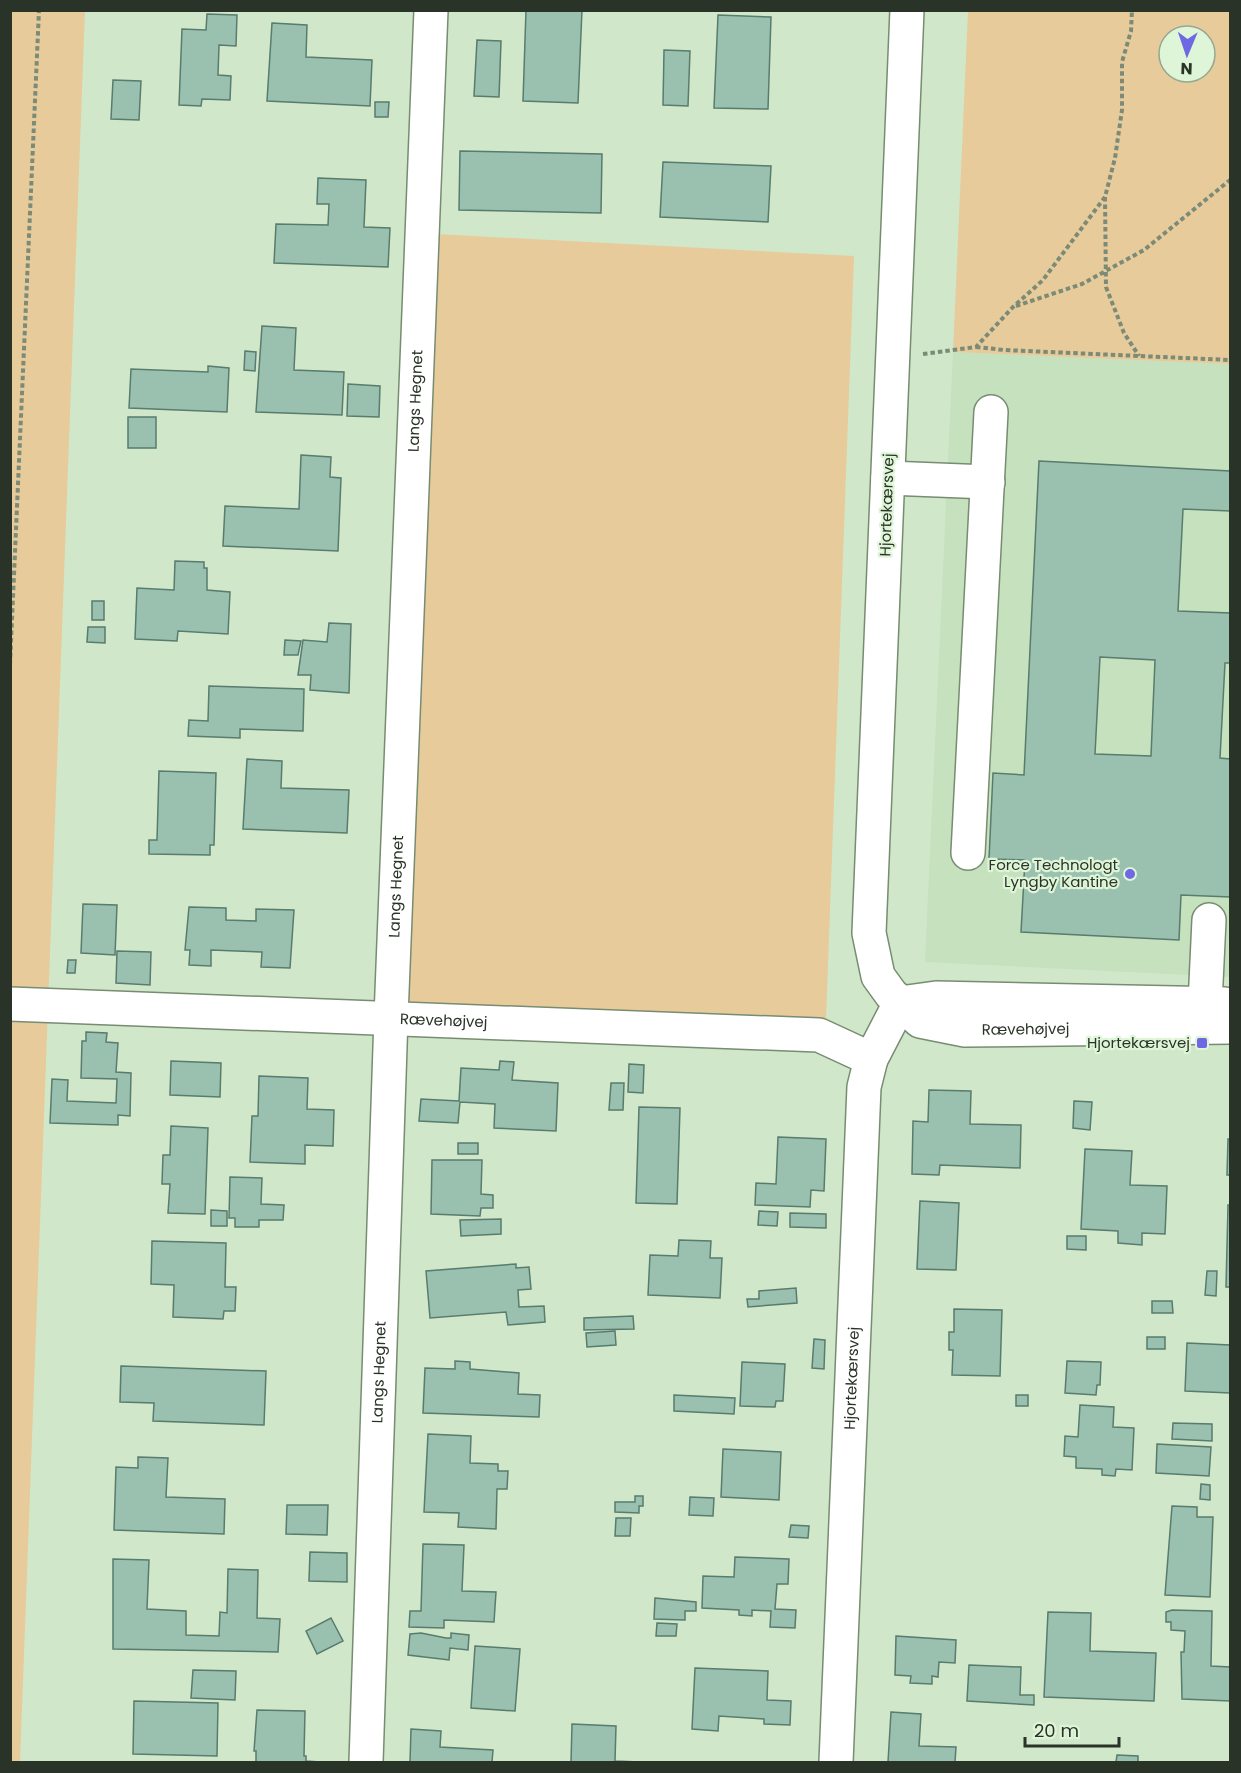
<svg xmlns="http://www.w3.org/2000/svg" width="1241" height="1773" viewBox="0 0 1241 1773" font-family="Poppins,sans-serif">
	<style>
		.built { fill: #c5e1bd }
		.green { fill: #e7cb9b; fill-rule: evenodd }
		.building { fill: #9ac0b0; stroke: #587c6d; stroke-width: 1.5; fill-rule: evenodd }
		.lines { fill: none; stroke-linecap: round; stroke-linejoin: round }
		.minor-casing { stroke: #778c71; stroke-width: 36 }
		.path { stroke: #7c8b77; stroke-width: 4; stroke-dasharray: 4.5 3; stroke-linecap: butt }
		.minor { stroke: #fff; stroke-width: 33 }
		.poi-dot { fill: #6e68e2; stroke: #def5d7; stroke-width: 2 }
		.labels { text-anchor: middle; stroke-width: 4.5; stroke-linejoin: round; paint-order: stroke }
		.street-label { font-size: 15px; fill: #2a3328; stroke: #def5d7 }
		.poi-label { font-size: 15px; fill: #2a3328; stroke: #def5d7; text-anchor: end }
	</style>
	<rect width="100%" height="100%" fill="#d1e7ca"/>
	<path class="built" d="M953 352 1230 364V977L925 962Z"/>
	<path class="green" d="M85 10 20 1762H11L10 11Z
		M968 11H1230V364L953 352ZM1169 36H1205V72H1169Z
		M435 234 854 256 825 1047 404 1002Z"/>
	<path class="building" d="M526 10H582L578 103 523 101Z
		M207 14 237 15 236 46 219 45 218 75 231 76 230 100 202 99 201 106 179 105 182 29 206 30Z
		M718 15 771 17 768 109 714 108Z
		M272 23 307 25 306 57 372 60 370 106 267 101Z
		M477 40 501 41 499 97 474 96Z
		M664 50 690 51 688 106 663 105Z
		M113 80 141 81 139 120 111 119Z
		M375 102H389L388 117H375Z
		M460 151 602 154 601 213 459 210Z
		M663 162 771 166 768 222 660 217Z
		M318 178 366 180 364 227 390 228 388 267 274 263 276 224 328 225 329 204H317Z
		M262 326 296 328 294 370 344 372 342 415 256 412Z
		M245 351 256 352 255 371 244 370Z
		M208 366 229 368 227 412 129 408 131 369 208 372Z
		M348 384 380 386 379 417 347 416Z
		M128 417H156V448H128Z
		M301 455 331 457 330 477 341 478 338 551 223 546 225 506 299 509Z
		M1039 461 1230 471V511L1183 509 1178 611 1230 613V663H1225L1220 758 1230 759V897L1181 895 1179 940 1021 932 1025 860 989 859 993 773 1024 775ZM1100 657 1155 660 1151 756 1095 754Z
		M175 561 204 562V568H207V590L230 592 228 634 178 631 177 641 135 639 137 588 174 590Z
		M92 601H104V620H92Z
		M329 623 351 624 349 693 310 690 311 675H298L303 640 327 642Z
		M88 627H105V643L87 642Z
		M285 640 301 641 298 655H284Z
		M209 686 304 689 303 731 240 729V738L188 736 189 720 208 721Z
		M247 759 282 761 281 788 349 790 347 833 243 829Z
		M159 771 216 773 214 845H210V855L149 854V840H157Z
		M83 904 117 905 115 955 81 953Z
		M189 907 226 908V920L256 921V909L294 910 290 968 261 967 262 952 211 950V966L189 965 190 950H185Z
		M117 951 151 952 150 985 116 983Z
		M68 960H76L75 973H67Z
		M86 1032 107 1033 106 1042 118 1043 116 1072 131 1073 130 1116 118 1115V1125L50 1123 52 1079 68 1080 67 1101 116 1103 117 1079 81 1078 82 1041H86Z
		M171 1061 221 1063 220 1097 170 1095Z
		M500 1061 514 1062 512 1080 558 1083 556 1131 494 1128 495 1104 460 1102 458 1123 419 1121 421 1099 459 1101 461 1068 499 1070Z
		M629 1064 644 1065 643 1093 628 1092Z
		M259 1076 308 1078 307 1109 334 1110 333 1146 305 1145V1164L250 1162 252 1116H258Z
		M611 1083H624L623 1110H609Z
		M929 1090 971 1091 970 1124 1021 1125 1020 1168 940 1165 939 1175 912 1174 913 1121 928 1122Z
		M1074 1101 1092 1102 1090 1130 1073 1128Z
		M639 1107 680 1108 677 1204 636 1203Z
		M171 1126 208 1128 205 1214 168 1213 170 1184H162L163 1155H170Z
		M778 1137 826 1139 824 1191 811 1190 810 1207 755 1205 756 1183 776 1184Z
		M1228 1139H1230V1175H1227Z
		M458 1143H478V1154H458Z
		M1085 1149 1132 1151 1130 1185 1167 1186 1165 1234 1142 1233V1245L1118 1243V1231L1081 1229Z
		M432 1160H482L481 1194 493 1195V1208H481L480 1216 431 1214Z
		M230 1177 262 1178 261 1204 284 1205 283 1220H259V1227H235V1218H229Z
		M920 1201 959 1203 956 1270 917 1269Z
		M1228 1205H1230V1287H1226Z
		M211 1210 227 1211V1226H211Z
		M759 1211 778 1212 777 1226 758 1225Z
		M790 1213 826 1214V1228L790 1227Z
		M501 1219V1234L461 1236 460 1220Z
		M1067 1236H1086V1250L1067 1249Z
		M679 1240 711 1241 710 1258H722L720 1298 648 1295 650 1255 678 1256Z
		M152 1241 226 1243 225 1287H236L235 1311H224L223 1319 173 1317 174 1285 151 1284Z
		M516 1264V1268L529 1267 531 1289 518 1290 519 1307 544 1306 545 1322 508 1325 506 1312 430 1318 426 1271Z
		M1207 1271H1217L1216 1296 1205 1295Z
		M796 1288 797 1303 748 1307 747 1299H759V1291Z
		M1152 1301H1172L1173 1313H1152Z
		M954 1309 1002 1310 1000 1376 952 1375 953 1350H949V1332H954Z
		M633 1316 634 1329 584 1330V1318Z
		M615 1331 616 1345 587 1347 586 1333Z
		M1147 1337H1165V1349H1147Z
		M814 1339 825 1340 824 1369 812 1368Z
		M1187 1343 1230 1345V1393L1185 1391Z
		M455 1361 470 1362V1369L519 1373 518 1394 540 1395 539 1417 423 1413 425 1368 455 1369Z
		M1067 1361 1101 1362 1100 1385H1097L1096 1395 1065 1393Z
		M742 1362 785 1364 783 1401H776L775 1407 740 1406Z
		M121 1366 266 1371 264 1425 153 1421 154 1403 120 1402Z
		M674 1395 735 1398 734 1414 674 1411Z
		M1016 1395H1028V1406H1016Z
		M1080 1405 1114 1407 1113 1427 1134 1428 1132 1470 1116 1469 1115 1476 1102 1475V1469L1076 1468V1457L1064 1456 1065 1436 1078 1437Z
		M1173 1423 1212 1424V1441L1172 1439Z
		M428 1434 471 1436 470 1463 498 1464V1471H508L507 1489H497L496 1529 458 1527 459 1513 424 1512Z
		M1157 1444 1211 1447 1209 1476 1156 1473Z
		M723 1449 781 1452 779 1500 721 1497Z
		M138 1457 168 1458 166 1497 225 1499 224 1534 114 1530 116 1467 138 1468Z
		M1201 1484 1210 1485V1500L1200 1499Z
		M635 1496H643V1506H639V1513L615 1512V1502H635Z
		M690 1497 714 1498 713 1516 689 1515Z
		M287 1505H328L327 1535 286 1534Z
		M1172 1506 1197 1507V1517H1213L1210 1597 1165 1595Z
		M616 1518H631L630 1536H615Z
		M791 1525 809 1526 808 1538 789 1537Z
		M423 1544 464 1545 462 1591 496 1592 494 1622 444 1620V1628L409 1627 410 1611H421Z
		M310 1552 347 1553V1582L309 1581Z
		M735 1557 789 1559 788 1584H777L775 1609 796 1610 795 1628 770 1627 771 1611 752 1610V1616L739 1615V1610L702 1608 703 1576 734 1577Z
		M113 1559 149 1560 147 1609 186 1611V1635L219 1636 220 1612 227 1613 228 1569 258 1570 257 1618 280 1619 278 1652 113 1649Z
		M655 1598 696 1602V1611H685V1620L654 1619Z
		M1172 1610 1212 1611 1211 1666 1230 1667V1701L1182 1699 1181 1652H1184L1185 1631 1171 1630V1622H1166V1612Z
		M1048 1612 1091 1613 1090 1651 1156 1653 1154 1701 1044 1697Z
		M331 1618 343 1641 317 1654 306 1631Z
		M657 1623 677 1624 676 1636H656Z
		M421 1633 446 1638H451V1633L469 1635 468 1650 450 1648 449 1660 408 1655 410 1634Z
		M896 1636 956 1640 955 1663 939 1662 938 1677 932 1676V1684L910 1683 911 1676 895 1675Z
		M475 1646 520 1649 515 1711 471 1708Z
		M969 1665 1021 1667 1020 1695H1034V1705L967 1701Z
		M695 1668 768 1671 767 1700 791 1701 790 1725 764 1724V1719L719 1716 718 1731 692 1729Z
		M193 1670 236 1671 235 1700 191 1698Z
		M134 1701 218 1703 217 1756 133 1754Z
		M257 1710 305 1711 304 1756H306V1761L320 1762H256V1751H254Z
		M891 1712 921 1714 919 1746 956 1747 955 1762H888Z
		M572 1724 616 1726 615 1761 640 1762H571Z
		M411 1729 441 1731 440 1747 493 1750 492 1762H410Z
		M1117 1755 1138 1756V1762H1116Z"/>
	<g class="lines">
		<g class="minor-casing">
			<g id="minor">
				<path id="s1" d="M907 10 869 933 878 976 891 994 920 1021 965 1030 1230 1027"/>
				<path d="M888 478 988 482"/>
				<path d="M968 853 991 412"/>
				<path d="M900 1003 936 998 1225 1004"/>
				<path id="s2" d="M10 1004 819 1035 871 1059"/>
				<path d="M1205 1004 1209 920"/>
				<path id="s3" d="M366 1762 391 1017 431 10"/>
				<path id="s4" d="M836 1762 864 1087 871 1059 900 1003"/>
			</g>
		</g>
		<path class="path" d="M1105 197 1106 287 1124 333 1139 356
			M1016 306 1082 284 1144 250 1230 180
			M976 347 1004 350 1230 360
			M923 354 976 347 1013 307 1043 280 1105 197 1115 158 1122 110V62L1131 31 1132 10
			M10 665 39 10"/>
		<use href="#minor" class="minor"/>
	</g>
	<g class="poi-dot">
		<circle cx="1130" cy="874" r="6"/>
		<rect x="1196" y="1037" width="12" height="12" rx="3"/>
	</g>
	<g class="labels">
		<g class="street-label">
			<text dy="5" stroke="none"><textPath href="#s3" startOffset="1362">Langs Hegnet</textPath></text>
			<text transform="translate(887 505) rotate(-88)" y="5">Hjortekærsvej</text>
			<text dy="5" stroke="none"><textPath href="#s3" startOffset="876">Langs Hegnet</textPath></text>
			<text dy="5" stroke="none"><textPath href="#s2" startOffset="434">Rævehøjvej</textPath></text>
			<text dy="5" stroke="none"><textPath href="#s1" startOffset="1136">Rævehøjvej</textPath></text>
			<text dy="5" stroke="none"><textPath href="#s3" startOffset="390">Langs Hegnet</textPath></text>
			<text dy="5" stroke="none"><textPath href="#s4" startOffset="384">Hjortekærsvej</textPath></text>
		</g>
		<g class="poi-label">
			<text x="1118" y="870">Force Technologt<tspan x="1118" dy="17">Lyngby Kantine</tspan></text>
			<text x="1190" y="1048">Hjortekærsvej</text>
		</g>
	</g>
	<rect width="1241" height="1773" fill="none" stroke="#2a3328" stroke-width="24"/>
	<g transform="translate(1187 54) rotate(182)"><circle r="28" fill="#def5d7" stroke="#96a791" stroke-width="1.5"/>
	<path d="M0-4.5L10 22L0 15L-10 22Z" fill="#6e68e2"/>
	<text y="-9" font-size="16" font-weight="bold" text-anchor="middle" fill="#2a3328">N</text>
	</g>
	<path d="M1025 1737v9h94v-9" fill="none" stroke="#2a3328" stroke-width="3"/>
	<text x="1034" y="1737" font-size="18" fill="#2a3328" stroke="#def5d7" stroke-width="4.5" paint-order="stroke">20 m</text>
</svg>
